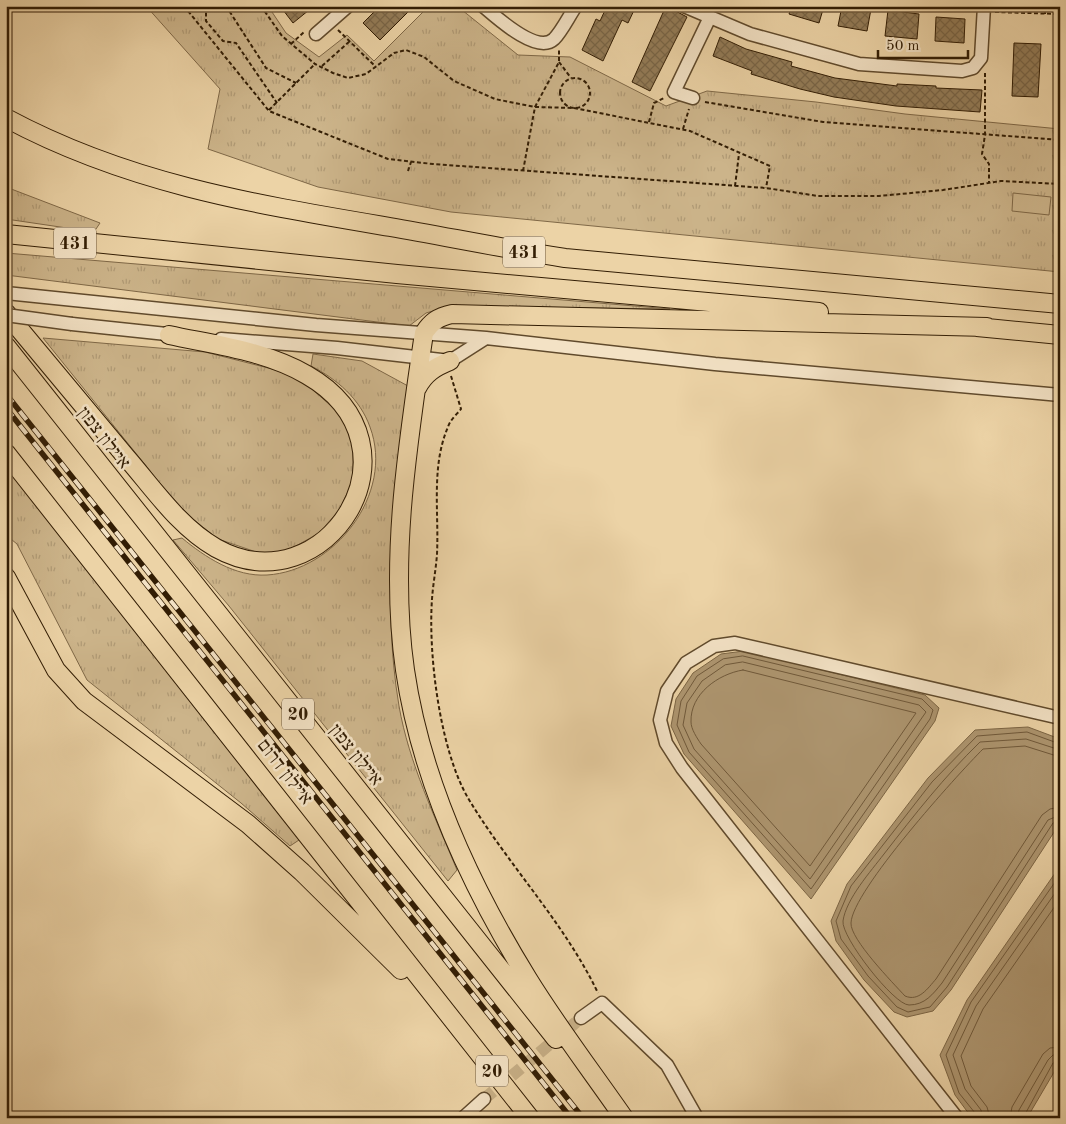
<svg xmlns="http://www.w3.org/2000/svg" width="1066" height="1124" viewBox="0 0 1066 1124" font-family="'Old Standard TT','Frank Ruhl Libre',serif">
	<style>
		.grass { fill: url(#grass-tufts); stroke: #7f6847 }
		.garden { fill: #ccb48a; stroke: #7f6847 }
		.water { fill: #ad956f; stroke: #7c6544 }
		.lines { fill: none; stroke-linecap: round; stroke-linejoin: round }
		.shore { stroke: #70593a; stroke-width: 1 }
		.building { fill: url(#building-cross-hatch); stroke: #321d04 }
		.minor-tunnel { stroke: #c7af86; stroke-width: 12; stroke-dasharray: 12 6; stroke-linecap: butt }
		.minor-casing { stroke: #604a2c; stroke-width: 15 }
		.highway-casing { stroke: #321d04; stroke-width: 20 }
		.path { stroke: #321d04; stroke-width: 2; stroke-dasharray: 4 2.5; stroke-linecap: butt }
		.minor { stroke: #f3e2c5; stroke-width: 12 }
		.highway { stroke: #ecd3a6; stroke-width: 18 }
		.rail-casing { stroke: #321d04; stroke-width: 5.5 }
		.rail { stroke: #f3e2c5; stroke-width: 4; stroke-dasharray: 11; stroke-linecap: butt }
		.minor-bridge-casing { stroke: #604a2c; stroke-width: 15; stroke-linecap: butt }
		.minor-bridge { stroke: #f3e2c5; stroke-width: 12 }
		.labels { text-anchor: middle; stroke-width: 5; stroke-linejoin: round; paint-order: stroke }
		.shield { fill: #f3e2c5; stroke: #6c583e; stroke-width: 1 }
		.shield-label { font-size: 18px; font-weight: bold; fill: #321d04 }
		.street-label { font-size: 19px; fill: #321d04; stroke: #f3e2c5 }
	</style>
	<defs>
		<pattern id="grass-tufts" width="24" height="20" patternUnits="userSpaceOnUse" patternTransform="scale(1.25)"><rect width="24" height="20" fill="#ccb48a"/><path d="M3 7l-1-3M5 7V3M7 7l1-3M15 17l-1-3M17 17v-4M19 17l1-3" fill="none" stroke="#b09a75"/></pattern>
		<pattern id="building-cross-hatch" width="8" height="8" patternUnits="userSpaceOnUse" patternTransform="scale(1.25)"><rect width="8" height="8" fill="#937c58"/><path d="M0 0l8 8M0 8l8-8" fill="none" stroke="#796547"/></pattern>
	</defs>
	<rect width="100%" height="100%" fill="#ecd3a6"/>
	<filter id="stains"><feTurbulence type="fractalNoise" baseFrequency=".004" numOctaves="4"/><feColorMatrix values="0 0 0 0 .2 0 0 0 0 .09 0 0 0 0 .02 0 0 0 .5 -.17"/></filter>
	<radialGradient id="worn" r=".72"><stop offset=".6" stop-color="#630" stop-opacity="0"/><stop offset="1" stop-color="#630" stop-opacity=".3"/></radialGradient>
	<path class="grass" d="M146 6H268L286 33 319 57 347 35 374 61 429 6H457L518 55 570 57 666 106 707 91 816 102 905 114 1060 129V272L451 212 318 187 208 149 220 89Z
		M6 187 100 223 94 232 6 219Z
		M6 253 670 309 450 306 426 313 409 326 6 275Z
		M43 338 205 352 276 370 304 382 339 413 353 441V474L350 487 340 509 319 533 289 550 265 555 218 539 189 516 159 482Z
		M313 354 362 361 408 386C396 493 381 599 399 706 409 763 435 817 457 870L448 881 229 606 173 540 182 538C205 557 235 577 267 575 334 571 395 494 370 427 360 399 337 379 311 366Z
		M6 467 302 838 290 846 241 803 87 680 17 544 6 535Z"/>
	<path class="garden" d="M1013 193 1051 197 1049 215 1012 211Z"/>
	<path class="water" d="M744 651 925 695 939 708 935 721 811 899 684 754 671 726 676 699 693 673 721 654Z
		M1028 727 1060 739V823L951 990 933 1011 907 1017 894 1012 864 980 836 941 831 921 847 884 928 778 975 730Z
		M1060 866V1062L1027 1118H972L955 1095 940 1055 967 1000Z"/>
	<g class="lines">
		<path class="shore" d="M743 656 922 699 933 710 930 719 811 889 689 752 677 725 681 701 697 676 723 659Z
			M743 662 919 705 926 712 810 879 694 749 683 725 687 703 702 681 725 665Z
			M743 670 916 713 810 866 701 744C697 738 691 729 691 722 690 694 718 674 743 670Z
			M1060 744 1027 732 977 736 932 782 851 886 836 921 841 939 868 976 897 1007 908 1012 930 1007 947 987 1053 823 1060 821
			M1060 750 1026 739 980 742C944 777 915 814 884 854 871 871 846 899 843 921 841 937 894 1005 909 1005 925 1005 933 994 942 983L1048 820 1060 815
			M1060 757 1025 746 983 749C957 775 852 891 851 923 850 939 893 983 905 996 919 1002 928 988 936 979L1042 815 1050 809 1060 807
			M976 1118 975 1113 959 1093 946 1055 971 1002 1060 875
			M982 1118 981 1110 965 1089 953 1055 976 1006 1060 886
			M990 1118 987 1107 971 1086 961 1056 983 1009 1060 899
			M1010 1118 1012 1107 1043 1054 1050 1048 1060 1047
			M1017 1118 1019 1110 1048 1060 1053 1055 1060 1054
			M1023 1118 1053 1063 1060 1061"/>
	</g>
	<path class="building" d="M280 6H314L293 23Z
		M380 6H414L380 40 363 23Z
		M607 6H636L628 23 622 20 603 61 582 50 596 19 600 21Z
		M666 6 687 17 650 91 632 82Z
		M792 6H824L819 23 789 14Z
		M842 6 871 9 867 31 838 26Z
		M888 10 919 14 917 39 885 36Z
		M936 17 965 19 964 43 935 41Z
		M720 37 746 49 792 62 791 66 835 78 897 86V84L936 86V88L982 90 980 112 896 106 834 97 800 89 751 74 752 71 713 56Z
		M1014 43 1041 44 1038 97 1012 96Z"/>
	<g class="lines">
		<path class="minor-tunnel" d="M484 1099 581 1018"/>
		<g class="minor-casing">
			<path id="minor" d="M483 6C496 17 537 55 554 39 562 31 569 16 576 6
				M684 6 750 34 859 64 962 71 973 68 981 58 984 6
				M316 34 348 6
				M693 98 674 92 710 17
				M6 293 316 325 486 338 715 364 1060 395
				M72 324 176 335
				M221 339 337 348 450 361 486 338
				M581 1018 602 1003 667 1065 697 1118
				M463 1118 484 1099
				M957 1118 682 768 666 743 660 720 667 691 686 663 714 646 735 643 1060 718"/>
		</g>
		<g class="highway-casing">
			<path id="highway" d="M6 118C129 184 254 204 390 227 448 237 506 249 565 258L1060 304
				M6 234 397 274 819 312
				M6 313C46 361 86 409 126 457 153 488 179 527 216 548 326 609 430 446 307 375 266 351 215 345 169 335
				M977 327 1060 335
				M6 346 556 1039
				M417 388C425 373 435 367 450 361
				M6 453 530 1118
				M6 577 56 670 84 701 248 824 302 872 401 970
				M624 1118C592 1072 557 1026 528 979 470 885 421 780 405 670 389 559 408 443 424 333 431 322 438 317 452 314L987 327"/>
		</g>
		<path class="path" d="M184 6 269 111 388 159 433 164 766 188 818 196H879L943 190 1001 181 1060 184
			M206 6V21L223 41 236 43 277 103
			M226 6 266 68 296 83
			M261 6 282 36 315 64 333 73 348 78 366 74 394 53 406 50 424 57 454 81 495 99 535 107 574 108 690 131 770 166 766 188
			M995 12 1060 14
			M1045 14V6
			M338 30 376 67
			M291 44 304 32
			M559 62 571 78
			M322 66 350 41
			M985 73V135L982 154 989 164V183
			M560 93a15 15 0 1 1 30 0a15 15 0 1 1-30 0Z
			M705 102 823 122 1060 140
			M269 110 315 64
			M649 122 654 103 664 98
			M683 129 689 109
			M408 171 411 162
			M523 171 535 107 559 62V50
			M735 186 739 154
			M451 376 461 409C457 414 450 420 448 427 431 466 439 512 437 554 436 569 433 584 432 599 428 655 440 750 468 798 508 865 564 922 598 993"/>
		<use href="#minor" class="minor"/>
		<use href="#highway" class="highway"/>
		<g class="rail-casing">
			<path id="rail" d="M6 394 583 1118
				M6 408 571 1118"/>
		</g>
		<use href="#rail" class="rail"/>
		<g class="minor-bridge-casing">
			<path id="minor-bridge" d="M6 315 72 324"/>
		</g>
		<use href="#minor-bridge" class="minor-bridge"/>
	</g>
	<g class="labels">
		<g class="shield">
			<rect x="54" y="227.5" width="42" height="31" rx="4"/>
			<rect x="503" y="236.5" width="42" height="31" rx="4"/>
			<rect x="282" y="698.5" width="32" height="31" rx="4"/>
			<rect x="476" y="1055.5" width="32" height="31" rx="4"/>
		</g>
		<g class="shield-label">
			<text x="75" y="249">431</text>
			<text x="524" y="258">431</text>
			<text x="298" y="720">20</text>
			<text x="492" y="1077">20</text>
		</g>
		<g class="street-label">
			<text transform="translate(105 437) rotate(52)" y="7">איילון צפון</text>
			<text transform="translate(357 754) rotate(51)" y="7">איילון צפון</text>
			<text transform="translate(286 771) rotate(52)" y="7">איילון דרום</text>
		</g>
	</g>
	<rect width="1066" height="1124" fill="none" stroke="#ecd3a6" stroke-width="25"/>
	<rect x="8" y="8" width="1051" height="1109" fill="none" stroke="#321d04" stroke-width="2.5"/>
	<rect x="12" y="12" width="1041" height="1099" fill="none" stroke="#321d04"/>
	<path d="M878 50v8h90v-8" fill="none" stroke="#321d04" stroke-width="2.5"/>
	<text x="886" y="50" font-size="15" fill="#321d04" stroke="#f3e2c5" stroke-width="4" paint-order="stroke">50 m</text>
	<rect width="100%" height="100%" filter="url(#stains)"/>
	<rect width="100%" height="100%" fill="url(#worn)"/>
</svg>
